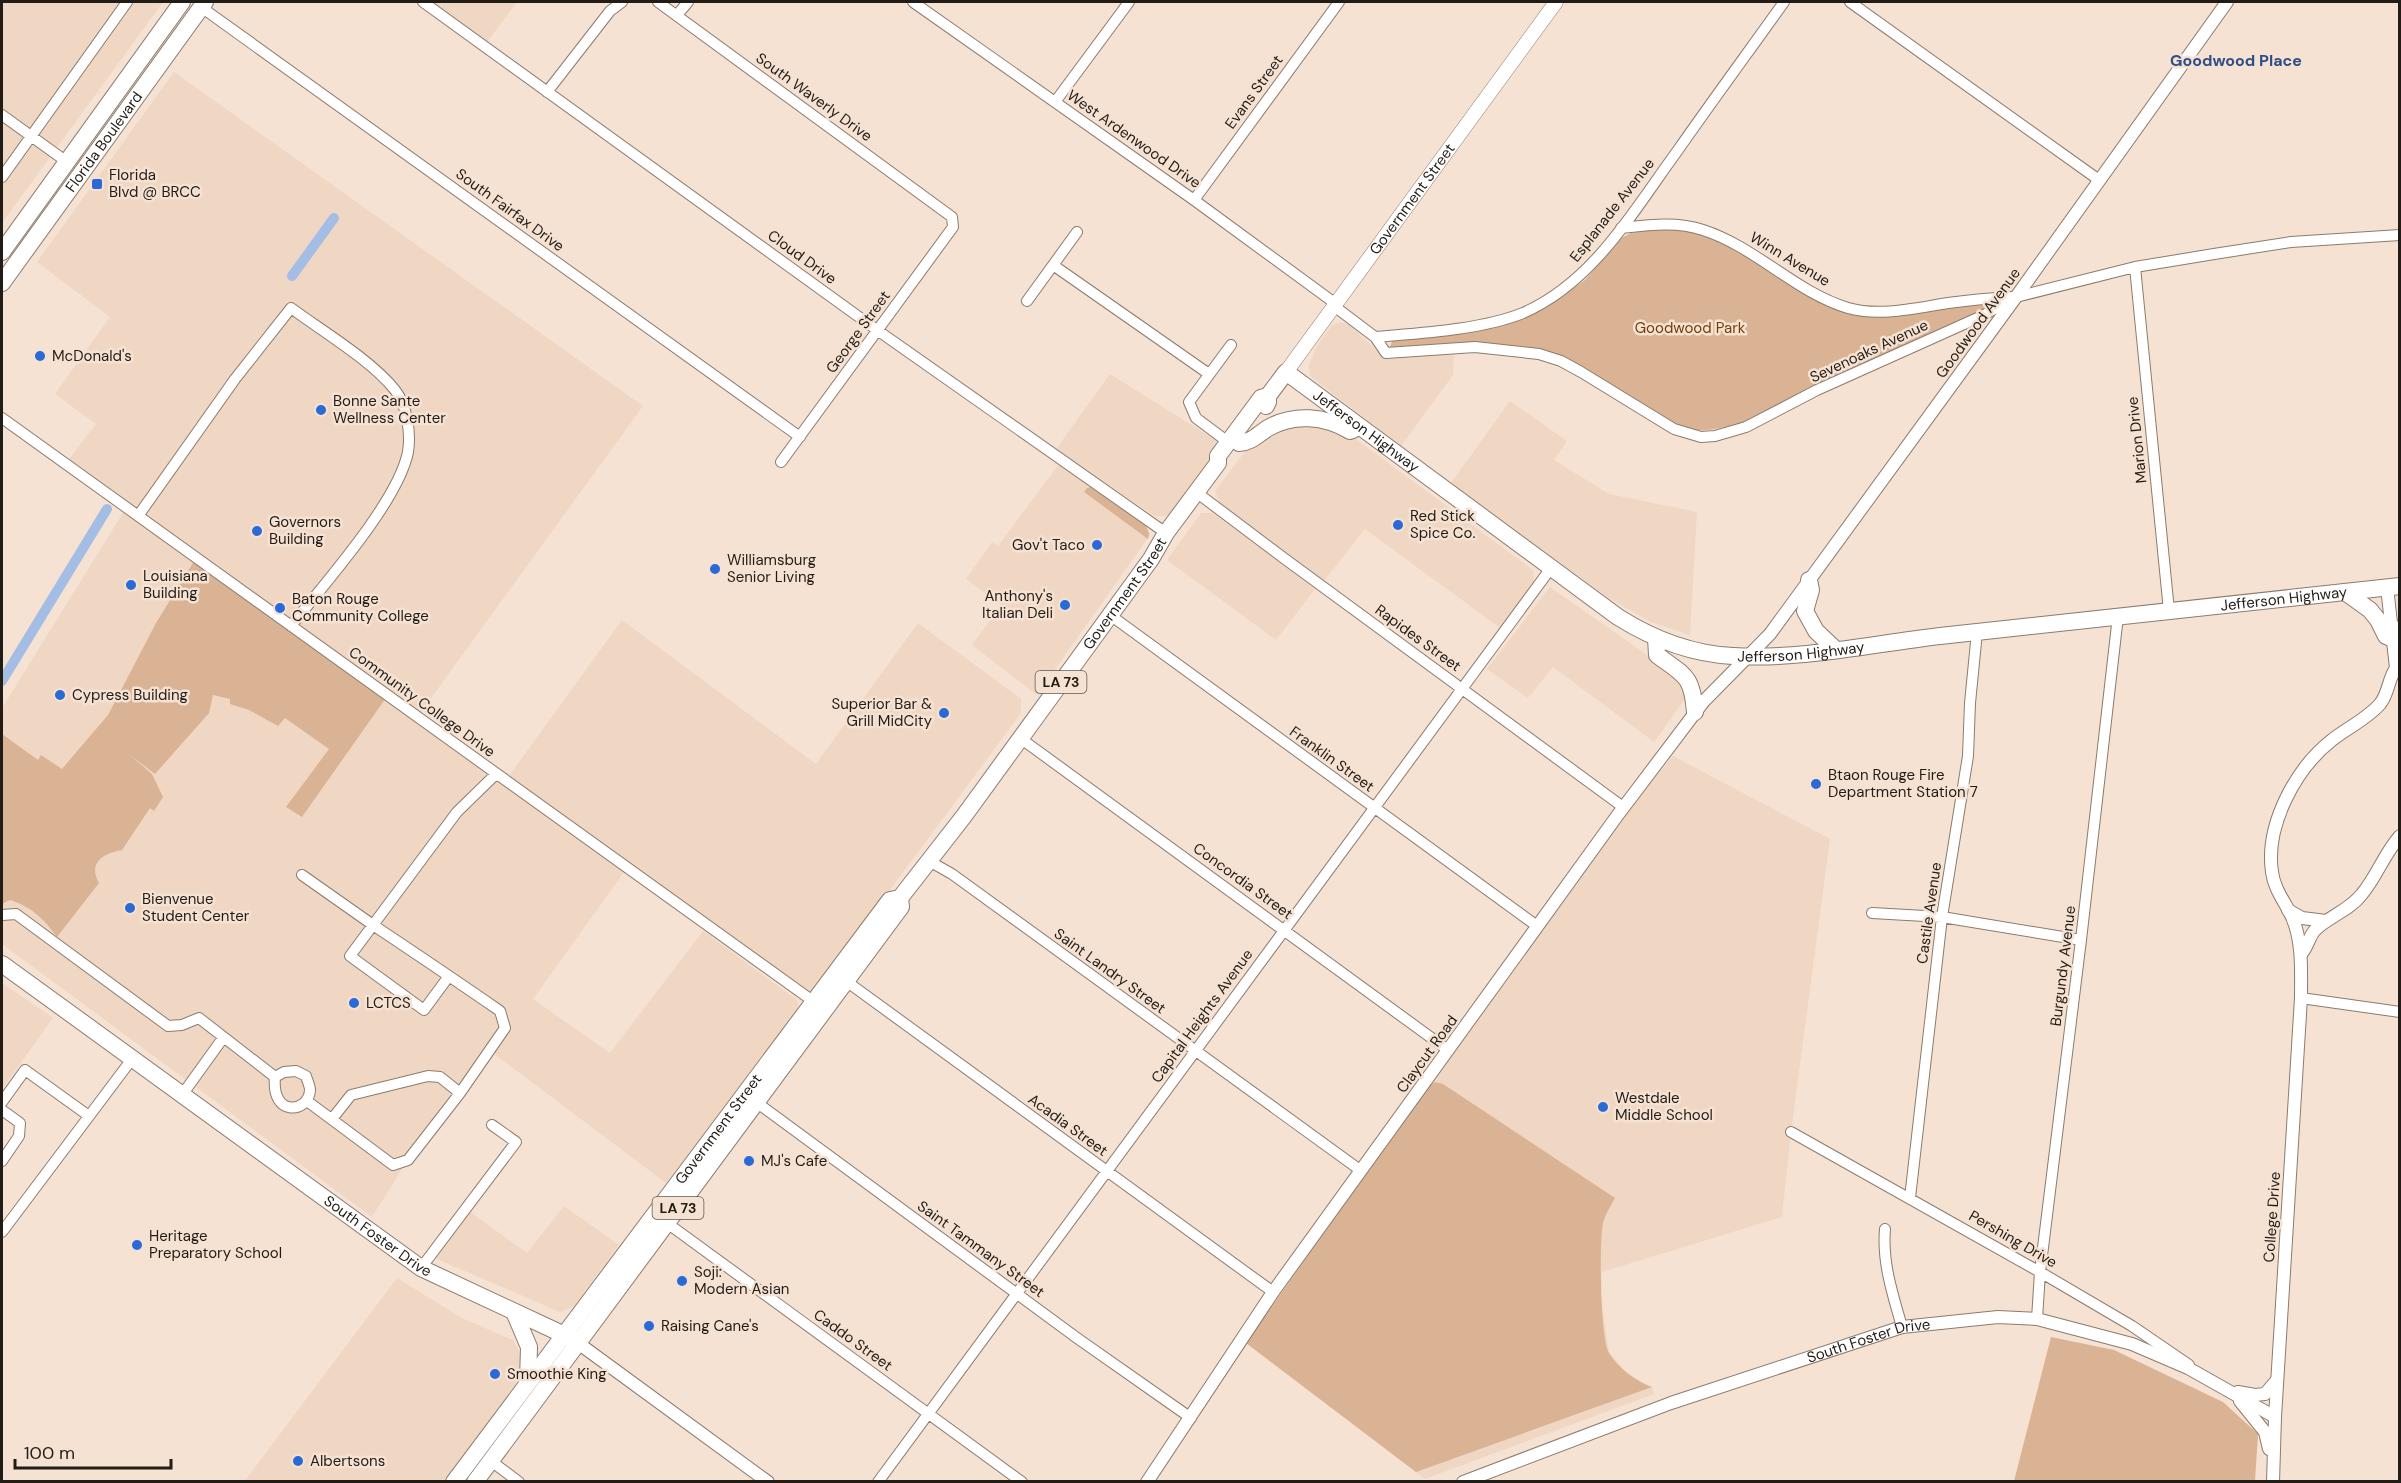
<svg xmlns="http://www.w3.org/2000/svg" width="2401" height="1483" viewBox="0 0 2401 1483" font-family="'DM Sans',sans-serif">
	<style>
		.built { fill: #f0d7c3 }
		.green { fill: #d9b393 }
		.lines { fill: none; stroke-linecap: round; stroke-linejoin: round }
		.canal { stroke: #a4bde5; stroke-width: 10 }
		.minor-casing { stroke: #8c7b6d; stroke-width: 12 }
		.tertiary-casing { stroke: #8c7b6d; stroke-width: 14 }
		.secondary-casing { stroke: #8c7b6d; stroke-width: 15 }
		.primary-casing { stroke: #8c7b6d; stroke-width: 18 }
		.minor { stroke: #fff; stroke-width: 10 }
		.tertiary { stroke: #fff; stroke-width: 12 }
		.secondary { stroke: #fff; stroke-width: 14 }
		.primary { stroke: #fff; stroke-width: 16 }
		.poi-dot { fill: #2a69d6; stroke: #f5e2d3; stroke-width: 2 }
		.labels { text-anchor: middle; stroke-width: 5; stroke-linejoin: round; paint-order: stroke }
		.shield { fill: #f5e2d3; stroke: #61574f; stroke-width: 1.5 }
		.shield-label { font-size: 14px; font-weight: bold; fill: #221c16 }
		.street-label { font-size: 15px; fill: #221c16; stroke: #f5e2d3 }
		.poi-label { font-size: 15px; fill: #221c16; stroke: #f5e2d3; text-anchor: start }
		.park-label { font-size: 15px; fill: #724007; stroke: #f5e2d3 }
		.neighbourhood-label { font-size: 16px; font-weight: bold; fill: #2e4e85; stroke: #f5e2d3 }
	</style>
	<rect width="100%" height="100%" fill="#f5e2d3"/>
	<path class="built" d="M2 2H163L2 223Z
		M423 2H517L484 46Z
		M174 72 643 406 418 716 506 780 622 620 816 764 918 623 1021 699V713L819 986 804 995 627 868 533 999 610 1053 703 931 797 1000 800 1013 666 1183 493 1053 408 1160 372 1217 2 944V708L126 508 65 464 96 424 55 394 110 317 37 262Z
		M1340 322 1348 324 1382 355H1454L1453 375 1401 446 1310 376 1309 365 1316 347 1332 325Z
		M1110 374 1222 444 1170 516H1154L1056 449Z
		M1510 401 1567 441 1554 460 1609 494 1697 512 1690 635 1651 622 1610 599 1451 483Z
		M1308 424 1345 431 1533 570 1534 583 1500 628 1365 529 1324 581 1220 504 1215 491 1247 449 1285 428Z
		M1059 464 1146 526 1150 535 1037 695 972 645 1001 605 966 579 992 542 998 546Z
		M1201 513H1213L1315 589 1276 640 1167 560Z
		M1550 587 1670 671 1686 685 1688 695 1654 742 1553 667 1528 698 1487 669Z
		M1673 756 1830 839 1791 1132 1782 1217 1602 1272 1601 1296 1609 1352 1623 1369 1639 1382 1652 1387 1654 1394 1425 1479 1246 1343 1290 1278 1628 810Z
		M2 983 53 1018 2 1089Z
		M564 1206 619 1245 574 1306 560 1312 430 1256 466 1209 527 1253Z
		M397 1278 462 1318 513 1340 524 1360 521 1377 443 1481 244 1482Z"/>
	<path class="green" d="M1660 228 1692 230 1726 244 1844 311 1894 317 1982 302 1988 307 1987 310 1745 422C1721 428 1702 434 1678 427L1549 353 1524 347 1497 344 1390 347 1392 341 1491 329 1542 310 1585 280 1621 238 1631 233Z
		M1091 487 1146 526 1149 533 1148 539 1084 492 1087 488Z
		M196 558 388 695 302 817 286 807 329 749 285 718 278 726 249 710 230 704V699L213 695 209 713 155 774 130 755 152 774 163 797 154 811 150 808 122 850C105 853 87 862 99 883L57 937C44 919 32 907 10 900L2 904V734L38 760 41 755 62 769 108 715 156 623Z
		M1435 1082 1443 1084 1615 1198C1611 1205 1605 1215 1603 1223 1599 1242 1600 1337 1609 1353 1618 1368 1636 1381 1652 1387L1416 1472 1246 1343 1428 1086Z
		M2051 1337 2114 1350 2223 1402 2258 1434 2255 1481H2014Z"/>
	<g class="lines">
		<path class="canal" d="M292 276 334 218
			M2 681 107 509"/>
		<g class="minor-casing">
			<path id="minor" d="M423 2 877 330 1166 533
				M658 2 952 217 953 227 781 462
				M913 2 1194 200 1336 304
				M1850 2 2099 180
				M201 7 800 437
				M677 15 688 2
				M547 92 610 11 622 2
				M1055 102 1129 2
				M2 115 67 162
				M2 177 127 2
				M1194 200 1339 2
				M1621 228C1648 225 1677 221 1703 230 1756 247 1795 292 1848 308 1880 317 1916 308 1948 303 1970 300 1991 298 2012 297
				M1053 265 1209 374
				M2135 267 2169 611
				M1027 301 1077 232
				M1334 306 1375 337C1420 333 1481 330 1523 313 1594 282 1634 210 1678 150 1713 100 1749 51 1784 2
				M1375 337 1386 353 1475 347 1539 354 1561 361 1581 372 1674 429 1701 437 1715 436 1746 427 1817 390 1982 316 2016 297 2135 267 2214 254 2291 242 2400 235
				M2 418 817 1004
				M1228 442 1196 418 1189 402 1231 345
				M1196 492 1285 559 1623 807
				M138 516 235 379 291 308C322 331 371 360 395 390 407 405 411 433 408 452 398 502 324 584 291 626
				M1110 615 1537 926
				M1020 738 1448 1050
				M929 861 952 874 1360 1170
				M302 875 373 925 457 812 496 774
				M1872 913 1942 917 2081 940
				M2 915 16 914 168 1026 182 1025 199 1018 275 1077
				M846 981 1273 1292
				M2301 998 2400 1012
				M296 1071 306 1076C307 1080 310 1086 310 1090 309 1113 271 1118 275 1077L284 1072Z
				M182 1095 223 1038
				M307 1101 393 1165 408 1160 460 1093 505 1028 500 1011C458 982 415 953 373 925L350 956 424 1010 449 976
				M2 1102 25 1070 89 1116
				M756 1102 1077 1338 1191 1418
				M2 1110 20 1123 19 1136 2 1161
				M332 1119 351 1095 428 1076 440 1077 460 1093
				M1791 1132 2040 1272 2132 1326 2189 1365
				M1910 1198 1942 917 1968 756 1970 703 1977 632
				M667 1223 1022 1482
				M1885 1229C1882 1263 1893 1295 1902 1327
				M2 1232 132 1059
				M421 1268 516 1142 492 1125
				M2037 1319 2040 1272 2081 940 2118 616
				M491 1461 519 1482
				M878 1482 1551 568"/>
		</g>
		<g class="tertiary-casing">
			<g id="tertiary">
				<path d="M2288 910 2302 918 2326 921"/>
				<path d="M2301 954C2308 947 2308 938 2315 930 2329 916 2349 911 2362 894 2377 876 2384 854 2400 836"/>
				<path d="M578 1343 768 1482"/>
				<path d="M2238 1392 2255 1395 2265 1394 2277 1380"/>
				<path d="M2240 1401 2265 1432 2269 1449"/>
				<path d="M1147 1482 1273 1292 1617 816 1704 701 1770 634 2016 297 2227 2"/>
				<path id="s1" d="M1463 1482 1671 1403 1902 1327 1998 1317 2037 1319 2132 1344 2188 1368 2275 1417"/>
				<path d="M2273 1482 2275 1417 2301 998C2301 972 2303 942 2292 917 2285 902 2274 889 2272 872 2265 825 2296 768 2332 740 2347 728 2367 719 2380 704 2389 693 2388 679 2396 668L2387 587"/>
			</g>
		</g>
		<g class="secondary-casing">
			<g id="secondary">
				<path id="s2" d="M1286 372 1556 2"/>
			</g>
		</g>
		<g class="primary-casing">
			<g id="primary">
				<path d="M2 252 182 2"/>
				<path id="s3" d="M2 283 205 2"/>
				<path id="s4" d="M1266 406 1268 402V396L1286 372 1618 617C1653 639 1691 654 1733 656 1802 660 1871 644 1940 636 2093 620 2246 603 2400 586"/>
				<path d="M1239 443C1252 442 1257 435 1268 428 1294 413 1325 416 1350 431L1353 430"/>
				<path d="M1809 580 1811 590 1805 611 1816 631 1836 650"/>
				<path d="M2345 592 2370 610 2378 620 2386 636 2393 639 2399 632 2400 629"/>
				<path d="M1656 638 1657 655C1685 676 1692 675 1695 712"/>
				<path id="s5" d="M2 964 421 1268 573 1339"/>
				<path d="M514 1312 529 1347 528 1381"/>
				<path id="s6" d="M454 1482 890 900 900 898 964 816 1151 559 1166 533 1218 463V456L1261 398 1268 396"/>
				<path d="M475 1482 901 907 900 898"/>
			</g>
		</g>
		<use href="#minor" class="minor"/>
		<use href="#tertiary" class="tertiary"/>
		<use href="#secondary" class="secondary"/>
		<use href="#primary" class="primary"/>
	</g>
	<g class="poi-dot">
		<rect x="91" y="178" width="12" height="12" rx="3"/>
		<circle cx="40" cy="356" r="6"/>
		<circle cx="321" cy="410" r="6"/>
		<circle cx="1398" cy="525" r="6"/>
		<circle cx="257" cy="531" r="6"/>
		<circle cx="1097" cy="545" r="6"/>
		<circle cx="715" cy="569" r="6"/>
		<circle cx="131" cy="585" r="6"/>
		<circle cx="1065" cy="605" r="6"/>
		<circle cx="280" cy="608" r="6"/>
		<circle cx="60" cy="695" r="6"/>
		<circle cx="944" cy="713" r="6"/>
		<circle cx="1816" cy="784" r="6"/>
		<circle cx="130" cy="908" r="6"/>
		<circle cx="354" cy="1003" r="6"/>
		<circle cx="1603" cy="1107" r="6"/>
		<circle cx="749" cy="1161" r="6"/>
		<circle cx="137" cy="1245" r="6"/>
		<circle cx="682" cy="1281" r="6"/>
		<circle cx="649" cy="1326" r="6"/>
		<circle cx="495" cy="1374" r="6"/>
		<circle cx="298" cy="1461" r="6"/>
	</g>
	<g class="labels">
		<g class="shield">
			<rect x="1035.5" y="671" width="51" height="22" rx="4.5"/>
			<rect x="652.5" y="1197" width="51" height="22" rx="4.5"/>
		</g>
		<g class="shield-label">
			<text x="1061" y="687">LA 73</text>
			<text x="678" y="1213">LA 73</text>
		</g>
		<g class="street-label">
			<text transform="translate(1254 92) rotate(-54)" y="5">Evans Street</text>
			<text transform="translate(814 97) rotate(36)" y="5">South Waverly Drive</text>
			<text transform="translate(1134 139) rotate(35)" y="5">West Ardenwood Drive</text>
			<text dy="5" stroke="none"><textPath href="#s3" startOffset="174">Florida Boulevard</textPath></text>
			<text dy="5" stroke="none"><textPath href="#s2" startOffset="214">Government Street</textPath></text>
			<text transform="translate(510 210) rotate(36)" y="5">South Fairfax Drive</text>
			<text transform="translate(1612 210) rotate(-52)" y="5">Esplanade Avenue</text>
			<text transform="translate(802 257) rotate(36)" y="5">Cloud Drive</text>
			<text transform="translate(1790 259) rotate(31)" y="5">Winn Avenue</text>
			<text transform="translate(1978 323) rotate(-54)" y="5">Goodwood Avenue</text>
			<text transform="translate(858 332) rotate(-54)" y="5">George Street</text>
			<text transform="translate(1869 351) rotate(-25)" y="5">Sevenoaks Avenue</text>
			<text dy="5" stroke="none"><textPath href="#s4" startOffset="140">Jefferson Highway</textPath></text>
			<text transform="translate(2137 440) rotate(-96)" y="5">Marion Drive</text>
			<text dy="5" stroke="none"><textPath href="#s6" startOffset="1116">Government Street</textPath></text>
			<text dy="5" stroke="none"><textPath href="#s4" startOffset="1130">Jefferson Highway</textPath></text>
			<text transform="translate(1418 638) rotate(36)" y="5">Rapides Street</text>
			<text dy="5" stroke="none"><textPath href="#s4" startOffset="644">Jefferson Highway</textPath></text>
			<text transform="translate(422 702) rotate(36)" y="5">Community College Drive</text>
			<text transform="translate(1332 759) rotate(36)" y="5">Franklin Street</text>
			<text transform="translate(1243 881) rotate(36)" y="5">Concordia Street</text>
			<text transform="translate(1929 913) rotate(-82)" y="5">Castile Avenue</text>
			<text transform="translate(2063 966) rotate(-83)" y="5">Burgundy Avenue</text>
			<text transform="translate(1110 971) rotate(36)" y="5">Saint Landry Street</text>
			<text transform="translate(1202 1016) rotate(-54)" y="5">Capital Heights Avenue</text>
			<text transform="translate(1427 1054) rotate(-54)" y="5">Claycut Road</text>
			<text transform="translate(1068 1125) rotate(36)" y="5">Acadia Street</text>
			<text dy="5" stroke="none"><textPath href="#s6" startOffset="441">Government Street</textPath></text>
			<text transform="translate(2272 1217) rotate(-86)" y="5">College Drive</text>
			<text dy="5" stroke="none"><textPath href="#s5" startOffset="464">South Foster Drive</textPath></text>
			<text transform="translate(2013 1239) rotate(30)" y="5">Pershing Drive</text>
			<text transform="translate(981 1249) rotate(36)" y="5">Saint Tammany Street</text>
			<text transform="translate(853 1340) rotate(36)" y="5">Caddo Street</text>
			<text dy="5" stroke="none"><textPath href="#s1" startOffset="430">South Foster Drive</textPath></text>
		</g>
		<g class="poi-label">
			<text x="109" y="180">Florida<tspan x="109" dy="17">Blvd @ BRCC</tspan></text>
			<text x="52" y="361">McDonald's</text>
			<text x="333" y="406">Bonne Sante<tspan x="333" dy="17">Wellness Center</tspan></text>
			<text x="1410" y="521">Red Stick<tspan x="1410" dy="17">Spice Co.</tspan></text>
			<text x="269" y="527">Governors<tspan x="269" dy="17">Building</tspan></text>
			<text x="1085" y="550" text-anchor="end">Gov't Taco</text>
			<text x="727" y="565">Williamsburg<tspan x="727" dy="17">Senior Living</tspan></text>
			<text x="143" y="581">Louisiana<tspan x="143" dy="17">Building</tspan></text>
			<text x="1053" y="601" text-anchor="end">Anthony's<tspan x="1053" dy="17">Italian Deli</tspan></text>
			<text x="292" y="604">Baton Rouge<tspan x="292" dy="17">Community College</tspan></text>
			<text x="72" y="700">Cypress Building</text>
			<text x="932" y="709" text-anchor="end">Superior Bar &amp;<tspan x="932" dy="17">Grill MidCity</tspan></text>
			<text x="1828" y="780">Btaon Rouge Fire<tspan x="1828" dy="17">Department Station 7</tspan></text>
			<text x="142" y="904">Bienvenue<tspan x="142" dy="17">Student Center</tspan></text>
			<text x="366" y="1008">LCTCS</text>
			<text x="1615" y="1103">Westdale<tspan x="1615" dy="17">Middle School</tspan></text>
			<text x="761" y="1166">MJ's Cafe</text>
			<text x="149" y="1241">Heritage<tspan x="149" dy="17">Preparatory School</tspan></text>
			<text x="694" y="1277">Soji:<tspan x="694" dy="17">Modern Asian</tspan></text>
			<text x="661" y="1331">Raising Cane's</text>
			<text x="507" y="1379">Smoothie King</text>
			<text x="310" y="1466">Albertsons</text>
		</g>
		<g class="park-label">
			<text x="1690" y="333">Goodwood Park</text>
		</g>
		<g class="neighbourhood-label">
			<text x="2236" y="66">Goodwood Place</text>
		</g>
	</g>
	<rect width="2401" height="1483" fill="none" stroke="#221c16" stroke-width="6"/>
	<path d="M15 1459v9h156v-9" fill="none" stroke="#221c16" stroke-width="3"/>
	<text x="24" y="1459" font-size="18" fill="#221c16" stroke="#f5e2d3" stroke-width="4.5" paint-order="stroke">100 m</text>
</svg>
